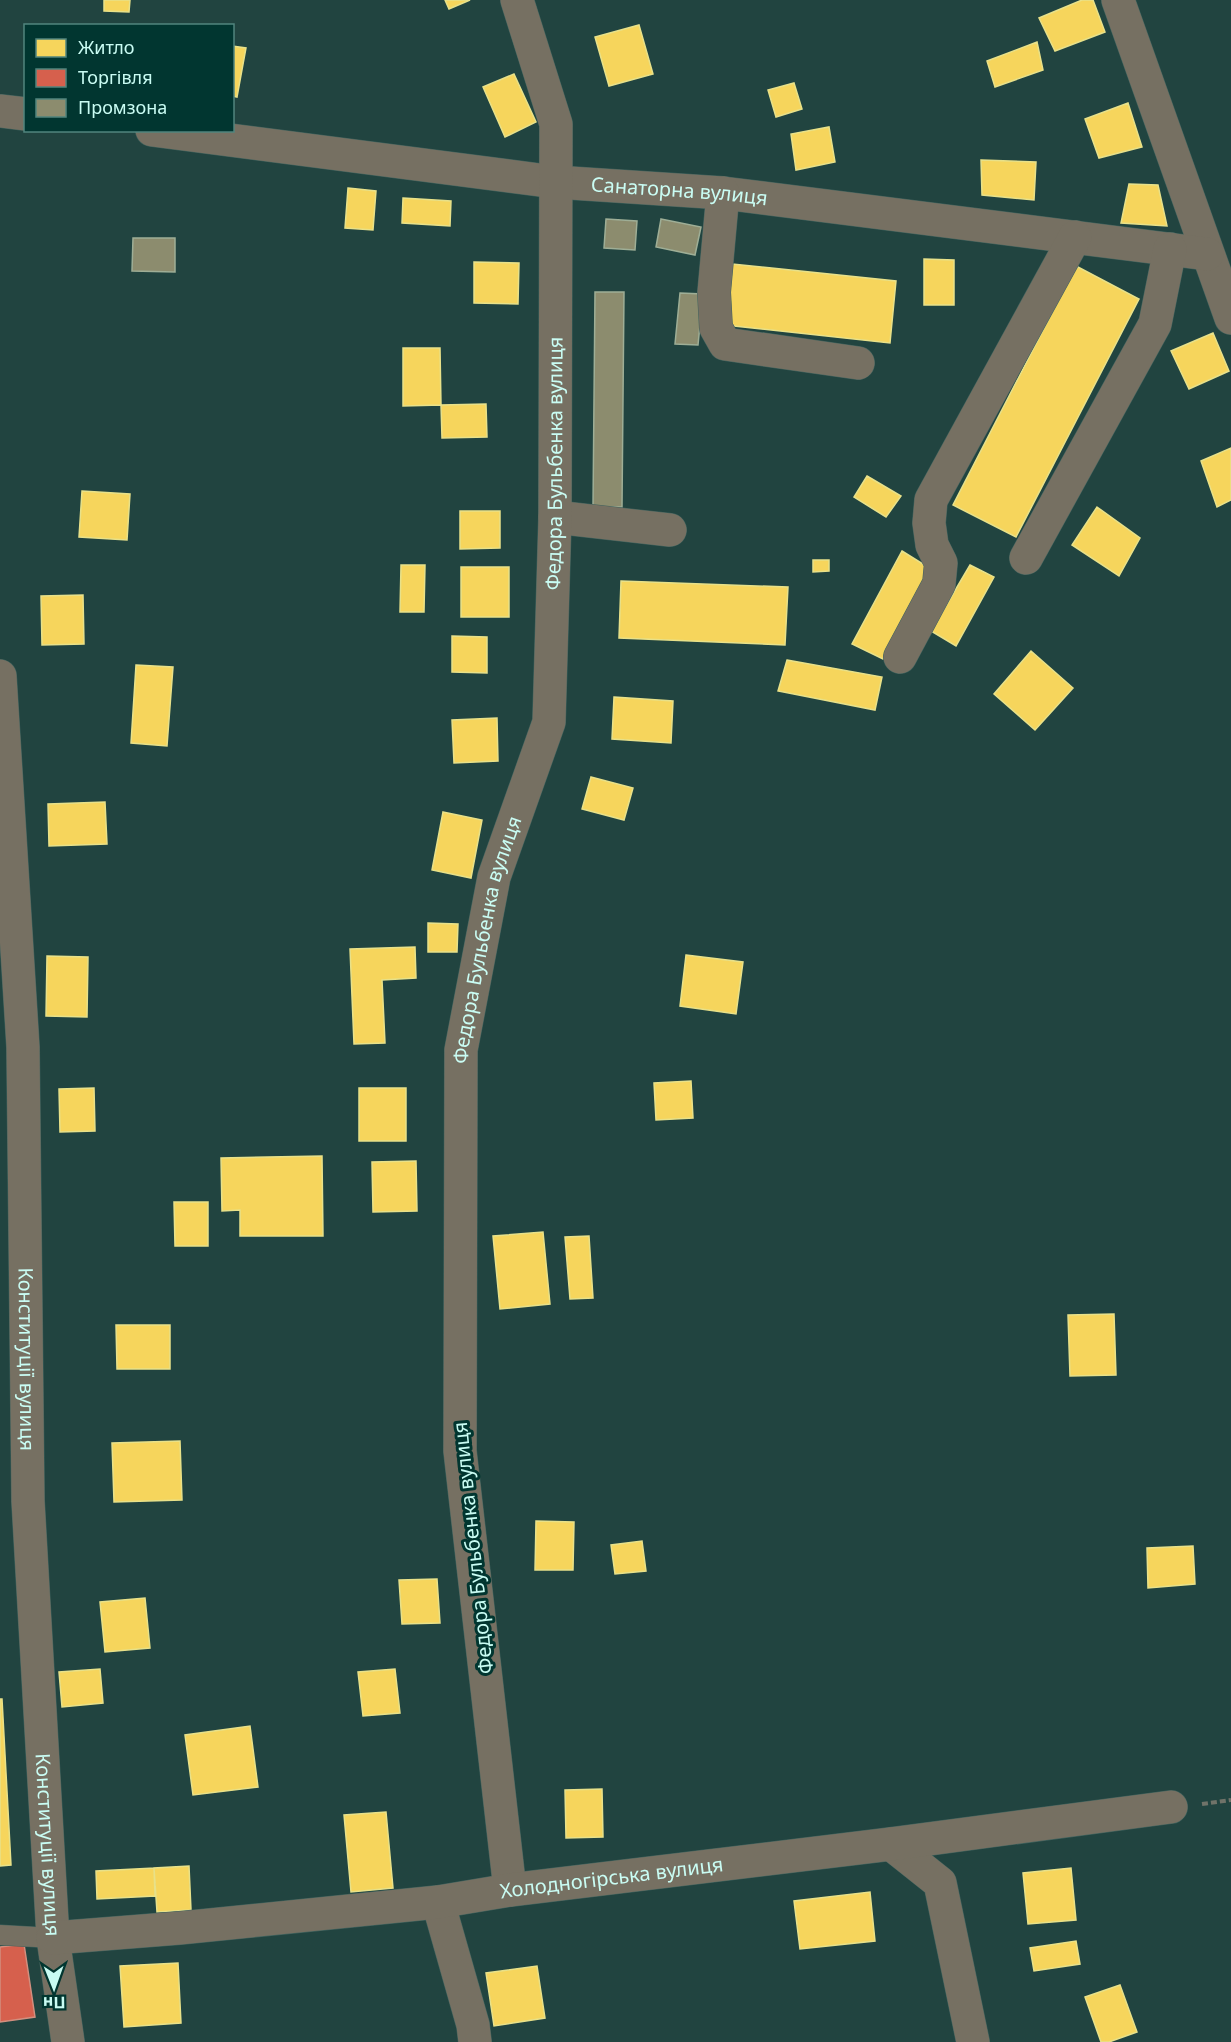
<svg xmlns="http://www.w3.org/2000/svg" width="1231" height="2042" viewBox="0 0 1231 2042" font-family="'Noto Sans',sans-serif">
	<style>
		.homes { fill: #f6d55c; stroke: #e8e189; stroke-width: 1.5 }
		.shops { fill: #d6604d; stroke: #d28f7f; stroke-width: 1.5 }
		.industry { fill: #8c8c6e; stroke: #9eae96; stroke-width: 1.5 }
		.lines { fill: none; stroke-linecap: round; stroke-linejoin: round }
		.service-casing { stroke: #42635e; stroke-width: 21 }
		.minor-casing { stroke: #42635e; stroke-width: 34 }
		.path { stroke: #707369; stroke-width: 4; stroke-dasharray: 6 3; stroke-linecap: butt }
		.service { stroke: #767062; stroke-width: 20 }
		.minor { stroke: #767062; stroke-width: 33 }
		.labels { text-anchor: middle; stroke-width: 6; stroke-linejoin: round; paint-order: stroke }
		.street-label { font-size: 20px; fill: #c9fcf3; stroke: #013630 }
	</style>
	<rect width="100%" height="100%" fill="#214440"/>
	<path class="homes" d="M104 0H130L129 12 104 11Z
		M445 0H470L449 9Z
		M1082 0H1093L1105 32 1055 51 1039 18Z
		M639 25 653 74 609 86 595 37Z
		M1037 42 1043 70 995 87 987 61Z
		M232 46 246 48 237 97 232 96Z
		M514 74 536 122 505 137 483 87Z
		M794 83 802 109 776 117 768 90Z
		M1128 103 1142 147 1099 158 1085 119Z
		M829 127 835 162 796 170 791 134Z
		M981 160 1036 162 1034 200 982 195Z
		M1129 184 1158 185 1167 226 1121 223Z
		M348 188 376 191 373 230 345 228Z
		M403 198 451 201 450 226 402 223Z
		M924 259 954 260V305H924Z
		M474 262 519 263 518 304 474 303Z
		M732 264 896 281 890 343 725 325Z
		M1076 266 1139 299 1016 537 953 505Z
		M1213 333 1229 371 1189 389 1171 351Z
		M403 348H440L441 405 403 406Z
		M486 404 487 437 442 438 441 405Z
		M1231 448V500L1217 507 1201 461Z
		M867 476 901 496 886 517 854 497Z
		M82 491 130 494 127 540 79 537Z
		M1097 507 1140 538 1119 576 1072 545Z
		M460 511H500V548L460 549Z
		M902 551 931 569 883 659 852 644Z
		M813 560H829V571L813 572Z
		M401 565H425L424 612H400Z
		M970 565 994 577 956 646 931 631Z
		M461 567H509V617H461Z
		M621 581 788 587 785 645 619 638Z
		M83 595 84 644 42 645 41 596Z
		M452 636 487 637V673L452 672Z
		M1031 651 1073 688 1035 730 994 694Z
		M787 660 882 677 875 710 778 691Z
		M136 665 173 667 167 746 131 743Z
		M614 697 673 701 671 743 612 739Z
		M497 718 498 761 454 763 452 720Z
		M591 777 633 788 624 820 582 809Z
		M105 802 107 844 49 846 48 804Z
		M443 812 482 820 471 878 432 870Z
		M428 923 458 924 457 952H428Z
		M415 947 416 978 382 980 385 1043 354 1044 350 949Z
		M686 955 743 962 736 1014 680 1006Z
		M47 956 88 957 87 1017 46 1016Z
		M691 1081 693 1118 656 1120 654 1083Z
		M94 1088 95 1131 60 1132 59 1089Z
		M359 1088H406V1141H359Z
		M322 1156 323 1236H240V1210L222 1211 221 1158Z
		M416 1161 417 1211 373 1212 372 1162Z
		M174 1202H208V1246H175Z
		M543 1232 550 1304 500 1309 493 1236Z
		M589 1236 593 1298 570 1299 565 1237Z
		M1114 1314 1116 1375 1070 1376 1068 1315Z
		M116 1325H170V1369H117Z
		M180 1441 182 1500 114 1502 112 1443Z
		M536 1521 574 1522 573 1570H535Z
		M642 1541 646 1571 615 1574 611 1545Z
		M1193 1546 1195 1584 1148 1588 1147 1548Z
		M437 1579 440 1623 402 1624 399 1580Z
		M145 1598 150 1648 105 1652 100 1602Z
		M100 1669 103 1703 62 1707 59 1672Z
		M395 1669 400 1713 363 1716 358 1672Z
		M0 1699H2L11 1865 0 1866Z
		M250 1726 258 1787 193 1795 185 1735Z
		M602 1789 603 1837 566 1838 565 1790Z
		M386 1812 393 1888 351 1892 344 1815Z
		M189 1866 191 1910 157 1912 154 1868Z
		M154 1868 155 1896 97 1899 96 1871Z
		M1071 1868 1076 1920 1028 1924 1023 1873Z
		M870 1892 875 1941 800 1949 794 1901Z
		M1076 1941 1080 1964 1034 1971 1030 1948Z
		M178 1963 181 2023 124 2027 120 1966Z
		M537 1966 545 2018 494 2026 486 1973Z
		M1120 1985 1137 2032 1109 2042H1101L1085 1997Z"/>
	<path class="shops" d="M24 1944 35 2017 0 2022V1947Z"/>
	<path class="industry" d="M606 219 637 221 635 250 604 248Z
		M661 219 701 227 695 255 656 247Z
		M133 238H175V272L132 271Z
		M595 292H624L622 507H593Z
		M680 293 703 294 698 345 675 344Z"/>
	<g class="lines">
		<g class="service-casing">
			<path id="service" d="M0 1935 53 1938"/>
		</g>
		<g class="minor-casing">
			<g id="minor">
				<path d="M1118 0 1231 318"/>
				<path d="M0 111 26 114"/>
				<path id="s1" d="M152 130 555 182 723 193 1207 254"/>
				<path d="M723 193 714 292 716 328 725 344 858 363"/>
				<path d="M555 517 670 530"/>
				<path d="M1026 558 1155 324 1170 249"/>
				<path d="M900 657 939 584 941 563 932 545 929 523 931 500 1075 237"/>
				<path id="s2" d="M0 676 23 1047 28 1501 53 1938 68 2042"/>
				<path d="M891 1844 940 1883 973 2042"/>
				<path id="s3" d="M510 1890 460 1451 461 1050 494 877 549 722 555 517 556 124 517 0"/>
				<path d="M438 1902 473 2025 475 2042"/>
				<path id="s4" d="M53 1938 180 1928 438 1902 510 1890 891 1844 1171 1807"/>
			</g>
		</g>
		<path class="path" d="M1202 1804 1231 1800"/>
		<use href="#service" class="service"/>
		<use href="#minor" class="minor"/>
	</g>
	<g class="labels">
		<g class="street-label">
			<text dy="7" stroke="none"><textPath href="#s1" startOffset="531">Санаторна вулиця</textPath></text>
			<text dy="7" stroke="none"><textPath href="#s3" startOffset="1442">Федора Бульбенка вулиця</textPath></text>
			<text dy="7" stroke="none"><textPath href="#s3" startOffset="956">Федора Бульбенка вулиця</textPath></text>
			<text dy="7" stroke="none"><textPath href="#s2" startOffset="684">Конституції вулиця</textPath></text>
			<text transform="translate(473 1548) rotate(-96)" y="7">Федора Бульбенка вулиця</text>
			<text dy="7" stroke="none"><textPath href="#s2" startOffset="1170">Конституції вулиця</textPath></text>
			<text dy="7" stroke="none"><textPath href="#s4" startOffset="562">Холодногірська вулиця</textPath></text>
		</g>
	</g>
	<rect x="24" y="24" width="210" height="108" fill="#013630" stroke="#51857e" stroke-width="1.5"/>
	<rect x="36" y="39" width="30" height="18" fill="#f6d55c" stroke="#51857e" stroke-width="1.5"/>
	<text x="78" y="54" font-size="18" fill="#c9fcf3">Житло</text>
	<rect x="36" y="69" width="30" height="18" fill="#d6604d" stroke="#51857e" stroke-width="1.5"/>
	<text x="78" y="84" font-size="18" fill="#c9fcf3">Торгівля</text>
	<rect x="36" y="99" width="30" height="18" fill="#8c8c6e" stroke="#51857e" stroke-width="1.5"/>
	<text x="78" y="114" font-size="18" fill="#c9fcf3">Промзона</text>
	<g transform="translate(54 1988) rotate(179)" stroke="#013630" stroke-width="4.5" paint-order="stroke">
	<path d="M0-4.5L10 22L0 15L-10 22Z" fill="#c9fcf3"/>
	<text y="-9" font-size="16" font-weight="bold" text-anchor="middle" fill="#c9fcf3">Пн</text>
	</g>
</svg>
